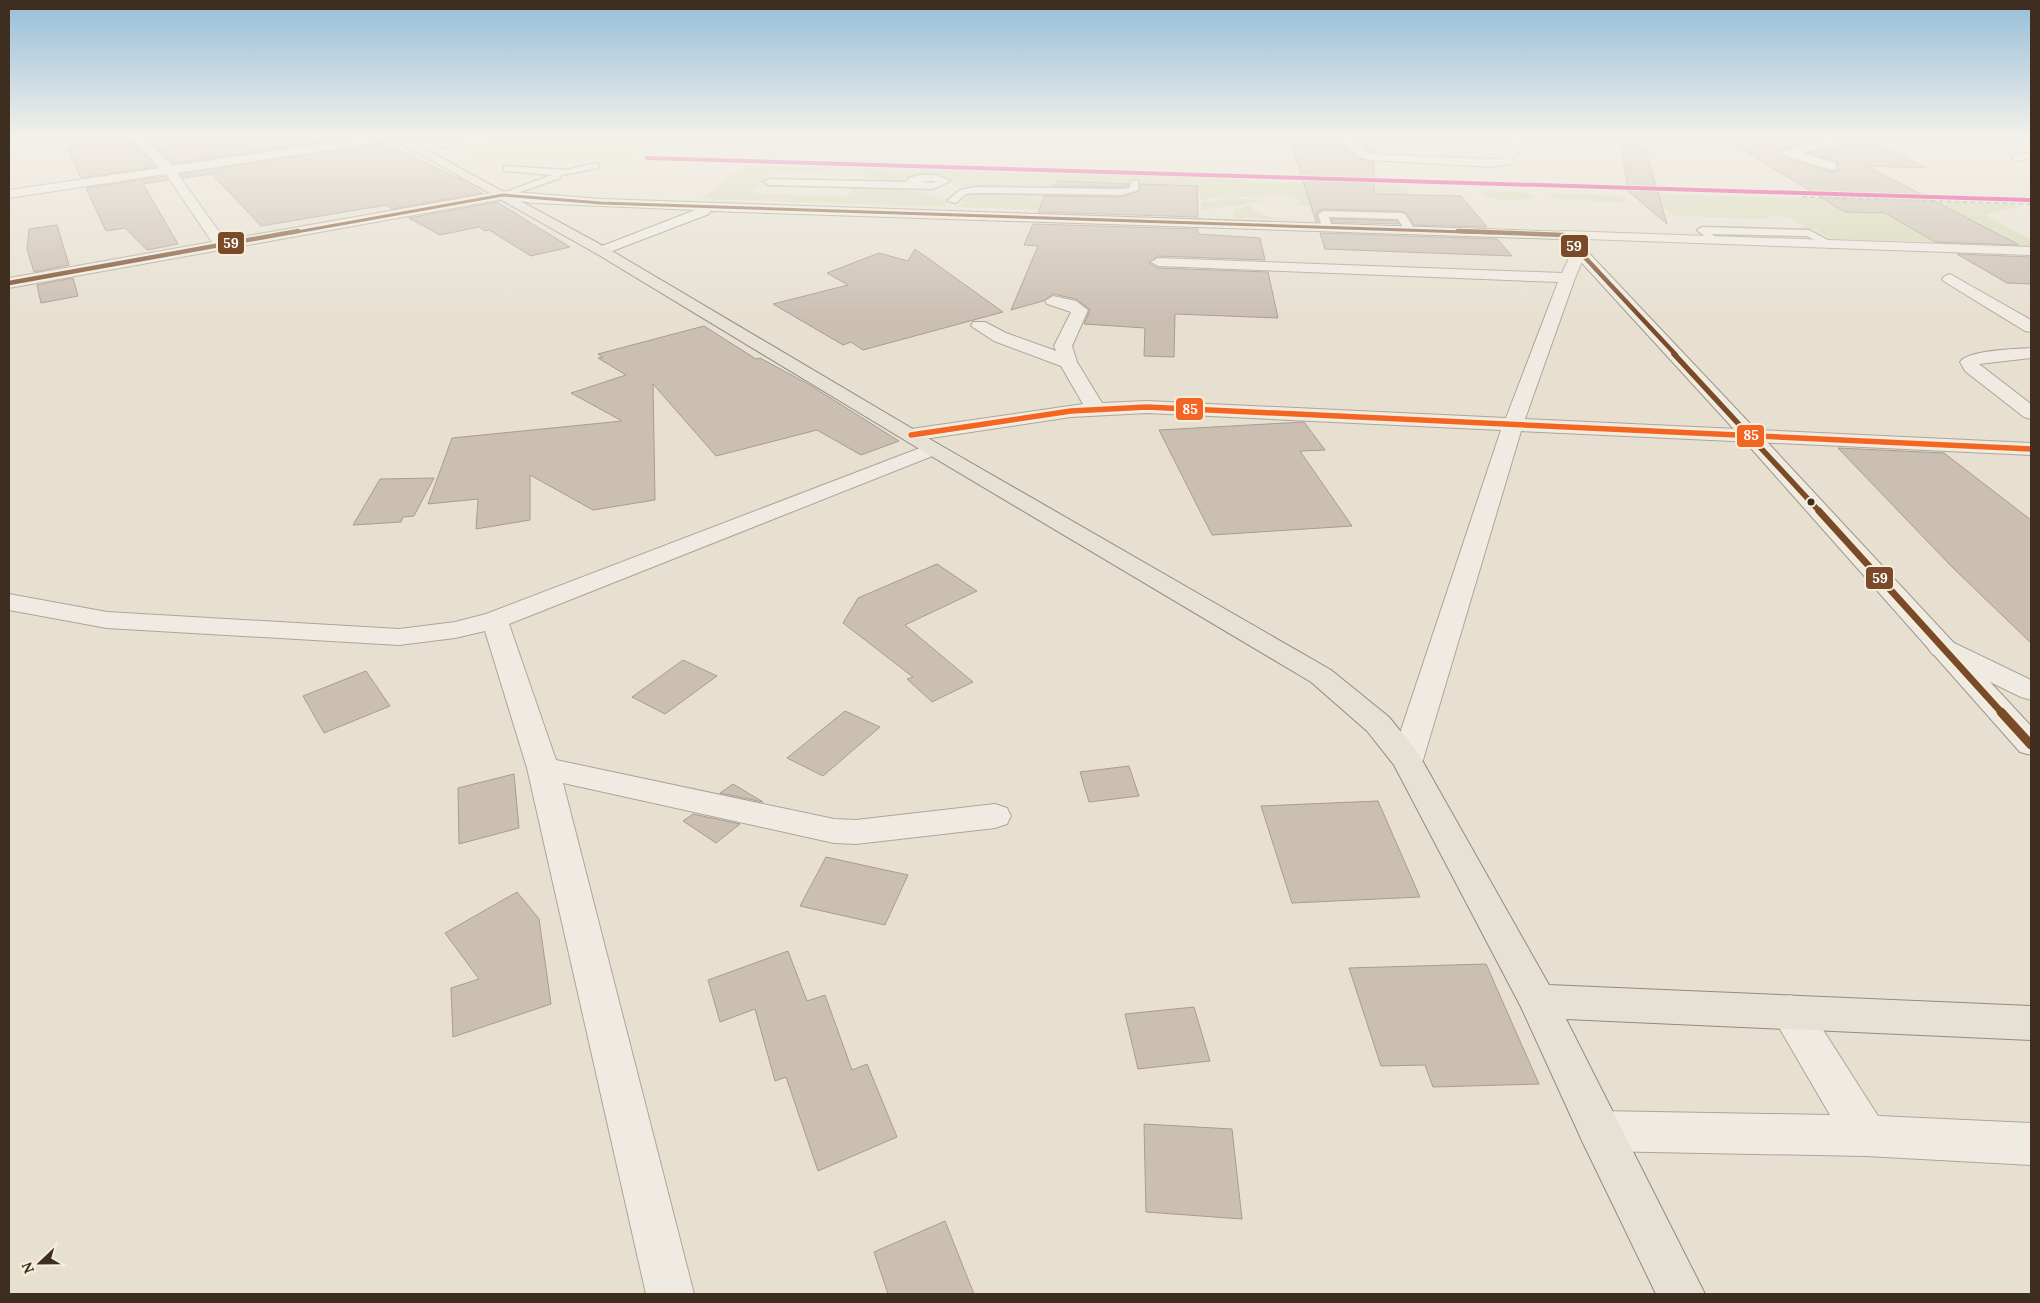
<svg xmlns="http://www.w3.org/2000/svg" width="2040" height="1303" viewBox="0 0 2040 1303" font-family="Lora,serif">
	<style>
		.green { fill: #d6d7b3 }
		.building { fill: #cbbfb2; stroke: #a89c90 }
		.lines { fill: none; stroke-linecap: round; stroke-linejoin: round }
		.lane-casing { stroke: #ada599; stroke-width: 3 }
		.street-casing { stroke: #ada599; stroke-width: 2 }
		.secondary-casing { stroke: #9c958a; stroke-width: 2 }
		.primary-casing { stroke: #928b80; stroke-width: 2 }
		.lane { fill: #efebe3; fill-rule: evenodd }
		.street { fill: #efebe3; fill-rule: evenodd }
		.secondary { fill: #efebe3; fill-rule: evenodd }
		.primary { fill: #e6e1d4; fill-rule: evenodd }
		.rail { stroke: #afaaa2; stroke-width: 2; stroke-dasharray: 4 4; stroke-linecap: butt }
		.bus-1-far4-casing { stroke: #f7eed8; stroke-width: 5 }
		.bus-1-far3-casing { stroke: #f7eed8; stroke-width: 6 }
		.bus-1-far2-casing { stroke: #f7eed8; stroke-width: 8 }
		.bus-1-far1-casing { stroke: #f7eed8; stroke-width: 11 }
		.bus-1-casing { stroke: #f7eed8; stroke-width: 13 }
		.bus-2-casing { stroke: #f7eed8; stroke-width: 8 }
		.bus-1-far4 { stroke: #7a4b2a; stroke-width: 3 }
		.bus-1-far3 { stroke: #7a4b2a; stroke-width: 4.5 }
		.bus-1-far2 { stroke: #7a4b2a; stroke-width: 5.5 }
		.bus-1-far1 { stroke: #7a4b2a; stroke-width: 7 }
		.bus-1 { stroke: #7a4b2a; stroke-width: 9 }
		.bus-2 { stroke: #f26522; stroke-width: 5.5 }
		.rail-1-casing { stroke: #f7eed8; stroke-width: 5.5 }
		.rail-1 { stroke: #e5007d; stroke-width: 4 }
		.bus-dot { fill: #3d2e20; stroke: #f7eed8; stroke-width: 2 }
		.line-badge { stroke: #f7eed8; stroke-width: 2 }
		.badge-label { font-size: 14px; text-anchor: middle; font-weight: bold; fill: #fff }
	</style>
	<rect width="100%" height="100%" fill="#e7e0d1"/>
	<path class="green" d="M554 147 640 149 621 160 640 161 473 156 470 154Z
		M746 165 1246 178 1247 182 1405 186 1418 207 1308 204 1309 206 1298 205 1299 200C1283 192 1269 195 1253 197 1235 198 1219 196 1201 200V195L1146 194 1128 213 961 207 963 200 969 196 982 192 1123 196 1139 194 1140 183 1132 182 1128 187 1118 190 951 185 954 182 952 179 929 175 912 177 901 181 863 180 866 175 773 172 751 193 847 197 854 188C887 189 915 186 945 201L946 207 700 199Z
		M1487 191 1523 192 1535 197C1525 202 1490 200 1480 194Z
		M1554 194 1615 195 1628 200 1622 202 1561 200 1548 196Z
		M1648 194 2013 204 2020 207 1985 215 2031 240V246L1831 239 1815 229 1806 228 1790 217 1766 216 1769 219 1675 216Z
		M1231 198 1268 201 1201 210V203Z
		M1250 205C1257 217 1279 218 1292 220L1232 218 1235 210Z"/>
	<path class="building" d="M103 137H129L156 167 81 178 67 147 76 146 70 141Z
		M145 137H358L173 164Z
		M1620 137H1642L1667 224 1628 191Z
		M1722 137H1826L1825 139 1783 149 1779 153 1782 157 1832 172 1837 170 1838 162 1808 153 1835 147 1840 137H1866L1926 168 1867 166 2019 245 1935 242 1885 213 1845 212Z
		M1290 139H1337L1358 158 1374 162V194L1461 196 1487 227 1414 225 1407 213 1401 211 1323 209 1316 213 1318 222H1316Z
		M1354 139H1374V152H1371Z
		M384 143 462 180 482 193 392 209 386 205 261 226 212 174 183 178 180 174Z
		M165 176 168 180 143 184 178 244 147 250 125 228 106 231 86 188Z
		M1059 181 1129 184 1128 186 1122 187 1053 186Z
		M1140 184 1197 186 1198 217 1038 212 1045 196 1122 197 1140 191Z
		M497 202 570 247 531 256 489 230 485 231 479 227 440 235 409 218Z
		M1332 219 1397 221 1399 224 1332 222Z
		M1033 224 1198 229V234L1260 238 1265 260 1158 256 1149 263 1158 268 1268 272 1278 318 1175 314 1174 357 1144 356 1145 328 1084 324 1090 310 1076 299 1053 294 1043 301 1011 310 1038 246 1024 245Z
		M57 225 69 265 34 272 27 249 29 229Z
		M1320 233 1497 239 1512 256 1325 249Z
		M915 249 1003 312 863 350 851 342 843 345 773 304 848 285 827 273 879 253 908 261Z
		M1957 254 2031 257V284L2007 283Z
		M73 278 78 296 41 303 37 285Z
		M704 326 756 359 760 358 808 384 899 441 861 455 817 430 716 456 653 384 655 500 593 510 530 475V520L476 529 478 499 428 504 452 438 622 421 571 393 626 375 598 358 603 357 598 354Z
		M1304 422 1325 450 1300 451 1352 526 1212 535 1159 430Z
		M1838 448 1944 453 2031 520V643L1952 567Z
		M434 478 414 516 403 517 401 522 353 525 380 479Z
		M937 564 977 591 905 625 973 682 932 702 907 679 913 677 843 623 858 598Z
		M683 660 717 676 665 714 632 697Z
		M366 671 390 706 324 733 303 696Z
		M845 711 880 727 823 776 787 758Z
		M1129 766 1139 796 1089 802 1080 772Z
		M514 774 519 828 459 844 458 788Z
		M733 784 763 802 720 793Z
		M1378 801 1420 897 1292 903 1261 806Z
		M693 814 740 824 716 843 683 821Z
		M826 857 908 875 885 925 800 906Z
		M517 892 539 919 551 1004 453 1037 451 988 479 979 445 933Z
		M788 951 807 1001 825 995 852 1070 867 1064 897 1137 818 1171 786 1077 775 1081 755 1009 720 1022 708 980Z
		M1486 964 1539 1084 1433 1087 1425 1065 1381 1066 1349 968Z
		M1194 1007 1210 1061 1138 1069 1125 1014Z
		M1144 1124 1232 1129 1242 1219 1146 1212Z
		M945 1221 974 1294H888L874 1252Z"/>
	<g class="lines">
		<g class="lane-casing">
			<path id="lane" d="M595 163 598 164V168L561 175 560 178 506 197 498 195 552 175 507 171 504 170V166L567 170Z
				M920 175H937L950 181 933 189 769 185 764 182 769 179 907 182 909 178ZM919 181H937L932 183Z
				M1132 181H1138V190L1122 195 976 193 966 194 956 203 947 201 960 190 976 187 1122 189 1129 188Z
				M1323 211 1401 213 1405 214 1415 230 1414 232H1406L1398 219 1329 217 1332 227 1327 230 1322 227 1318 214Z
				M1702 227 1809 230 1837 245 1831 248 1807 236 1712 234 1718 240 1713 243 1697 230Z"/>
		</g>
		<g class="street-casing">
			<path id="street" d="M131 137H142L172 166 370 137H396L391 140 177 173 225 240 503 191 509 195 503 199 9 288V278L212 242 166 174 9 198V190L160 168Z
				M1337 137H1348L1370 154 1493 159H1502L1511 145 1501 137H1513L1523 144 1510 164 1493 167 1369 160 1359 157Z
				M1651 137H1669L1670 139 1665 142 1652 139Z
				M1828 137H1838L1835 145 1801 153 1836 163V169L1832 170 1783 155 1781 153 1783 151 1826 141Z
				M2031 152V158L2017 161 2011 158 2013 156Z
				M1564 231 2031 247V255L1559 238 1557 235 1559 232Z
				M1579 248 1586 252 1575 278 1525 419 2031 443V455L1521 431 1423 760 1418 767 1407 771 1396 767 1391 760 1501 430 1147 413 1071 417 911 441 904 439 901 435 904 431 911 429 1083 404 1061 366 994 341 971 326 973 322H985L1006 333 1056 351 1054 346 1071 312 1047 304 1045 301 1053 296 1076 301 1088 310 1072 346 1077 362 1102 403 1147 401 1506 418 1558 282 1158 266 1151 262 1158 258 1562 273 1572 252Z
				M1950 274 2031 320V332L2025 331 1945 282 1942 279 1945 276Z
				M2031 348V358L1979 364 2031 404V419L2024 417 1965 371 1960 362C1968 350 2016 349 2031 348Z
				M933 443 940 445 943 449 940 453 509 624 556 760 834 819 856 820 995 804 1007 808 1011 816 1007 824 995 828 856 844 834 843 563 783 694 1294H646L527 768 485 631 455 638 399 645 107 628 9 610V594L107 612 399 629 455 622 486 614Z
				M1942 640 1952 642 2031 680V700L2021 697 1932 654 1928 648 1932 642Z
				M1790 995 1804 1000 1878 1116 2031 1123V1165L1866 1156 1599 1151 1584 1145 1578 1131 1584 1117 1599 1111 1830 1115 1770 1012 1776 1000Z"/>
		</g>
		<g class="secondary-casing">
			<path id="secondary" d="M492 137H533L528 140 412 150 406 147 412 144Z
				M503 191 601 199 1569 232 1756 430 2031 726V755L2020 752 1742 438 1560 239 710 211 709 214 602 255 595 251 597 248 695 210 534 203 498 198 497 195 498 192Z"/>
		</g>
		<g class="primary-casing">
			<path id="primary" d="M390 137H403L607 248 940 445 1331 670 1389 717 1418 753 1549 985 2031 1006V1040L1566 1019 1705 1294H1656L1584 1145 1521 1007 1394 765 1367 731 1311 682 926 453 597 254Z"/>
		</g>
		<use href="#lane" class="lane"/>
		<use href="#street" class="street"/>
		<use href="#secondary" class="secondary"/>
		<use href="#primary" class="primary"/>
		<path class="rail" d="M1803 197 2031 204"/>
		<g class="bus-1-far4-casing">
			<path id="bus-1-far4" d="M291 233 503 195 601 203 1495 233"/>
		</g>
		<g class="bus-1-far3-casing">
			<path id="bus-1-far3" d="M1458 231 1564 235 1676 355
				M9 283 298 231"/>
		</g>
		<g class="bus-1-far2-casing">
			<path id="bus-1-far2" d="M1674 354 1820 512"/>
		</g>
		<g class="bus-1-far1-casing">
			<path id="bus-1-far1" d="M1819 511 2002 713"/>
		</g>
		<g class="bus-1-casing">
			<path id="bus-1" d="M2001 712 2031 745"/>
		</g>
		<g class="bus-2-casing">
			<path id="bus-2" d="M911 435 1071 411 1147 407 2031 449"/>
		</g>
		<use href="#bus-1-far4" class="bus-1-far4"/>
		<use href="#bus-1-far3" class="bus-1-far3"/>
		<use href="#bus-1-far2" class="bus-1-far2"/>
		<use href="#bus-1-far1" class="bus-1-far1"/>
		<use href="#bus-1" class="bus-1"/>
		<use href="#bus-2" class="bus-2"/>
		<g class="rail-1-casing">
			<path id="rail-1" d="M647 158 2031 200"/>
		</g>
		<use href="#rail-1" class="rail-1"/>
	</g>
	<linearGradient id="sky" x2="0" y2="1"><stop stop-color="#96bed9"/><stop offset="0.43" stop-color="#f4f1ea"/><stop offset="1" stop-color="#f4f1ea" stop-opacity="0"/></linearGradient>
	<rect width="2040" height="319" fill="url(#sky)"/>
	<circle class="bus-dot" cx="1811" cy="502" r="4.5"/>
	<g class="line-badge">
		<rect x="217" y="231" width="28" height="24" rx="5" fill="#7a4b2a"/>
		<rect x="1560" y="234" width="29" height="24" rx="5" fill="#7a4b2a"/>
		<rect x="1175" y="397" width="29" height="24" rx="5" fill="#f26522"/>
		<rect x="1736" y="424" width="29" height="24" rx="5" fill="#f26522"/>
		<rect x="1865" y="566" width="29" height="24" rx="5" fill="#7a4b2a"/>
	</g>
	<g class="badge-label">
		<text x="231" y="248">59</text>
		<text x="1574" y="251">59</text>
		<text x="1190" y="414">85</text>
		<text x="1751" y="440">85</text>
		<text x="1880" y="583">59</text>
	</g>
	<rect width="2040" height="1303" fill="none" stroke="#3d2e20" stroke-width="20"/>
	<g transform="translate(40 1263) rotate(248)" stroke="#f7eed8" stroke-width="4" paint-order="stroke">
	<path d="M0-4L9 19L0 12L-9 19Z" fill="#3d2e20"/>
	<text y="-8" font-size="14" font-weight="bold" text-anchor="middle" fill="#3d2e20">N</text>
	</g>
</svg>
